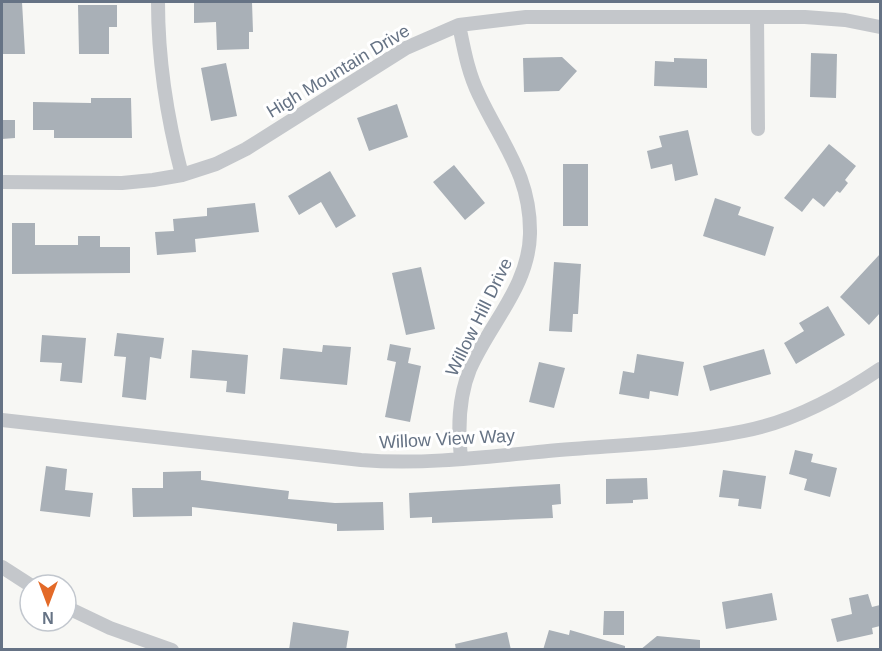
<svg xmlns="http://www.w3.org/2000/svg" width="882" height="651" viewBox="0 0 882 651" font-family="Arial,sans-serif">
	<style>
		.building { fill: #a9b0b7 }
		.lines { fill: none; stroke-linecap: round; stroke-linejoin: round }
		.minor { stroke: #c4c7cb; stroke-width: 14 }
		.labels { text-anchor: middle; stroke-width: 6; stroke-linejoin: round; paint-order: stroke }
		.street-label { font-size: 18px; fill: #667385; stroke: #fff }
	</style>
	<rect width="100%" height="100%" fill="#f7f7f4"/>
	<path class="building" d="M2 2H22L25 54H2Z
		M194 2H252L253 32H249V49L217 50 216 22 194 23Z
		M78 5H117V27H109V54H79Z
		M811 53 837 54 836 98 810 97Z
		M562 57 577 71 559 91 524 92 523 58Z
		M674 58 707 59V88L654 86 655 61 674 62Z
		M226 63 237 116 211 121 201 68Z
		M91 98H131L132 138H54V130H33V102L91 103Z
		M397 104 408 137 369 151 357 118Z
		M2 120H15V138L2 139Z
		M688 130 698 175 675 181 672 164 651 169 647 151 662 147 659 136Z
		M829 144 856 166 845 180 848 183 840 193 837 191 824 207 813 198 802 212 784 198Z
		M563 164H588V226H563Z
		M454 165 485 203 465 220 433 182Z
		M330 171 356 216 336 228 321 202 299 215 288 196Z
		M715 198 741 207 738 215 774 227 765 256 703 236Z
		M255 203 259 232 195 239 196 252 157 255 155 232 174 231 173 219 207 216V208Z
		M12 223H35V245H78V236H100V247H130V273L12 274Z
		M880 254V313L869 325 840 297Z
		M554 262 581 264 578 314H573L572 332 549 331Z
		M421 267 435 329 406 335 392 273Z
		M828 306 845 335 796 364 784 343 804 331 799 323Z
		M117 333 164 338 161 359 150 357 146 400 122 397 126 357 114 356Z
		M42 335 86 338 82 383 60 381 62 363 40 362Z
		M390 344 411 348 408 363 421 366 410 422 385 417 396 362 387 360Z
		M323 345 351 347 347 385 280 379 283 348 322 352Z
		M764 349 771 374 710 391 703 366Z
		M192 350 248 355 245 394 226 392 227 381 190 378Z
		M637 354 684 362 678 396 650 391 649 399 619 394 623 371 634 373Z
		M539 362 565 368 554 408 529 402Z
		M795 450 813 454 811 462 837 468 830 497 804 490 807 479 789 474Z
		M46 466 67 469 65 490 93 493 90 517 40 511Z
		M723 470 766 476 761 509 738 506 739 499 719 497Z
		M201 471V480L289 491 288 499 335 503 383 502 384 530 337 531V524L192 507V516L133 517 132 488H163V472Z
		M647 478 648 499 633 500V503L606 504V479Z
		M560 484 561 504 552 505 553 518 432 523V517L410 518 409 493Z
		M772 593 777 620 726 629 722 602Z
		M868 594 872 607 880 605V626L872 628 873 634 837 642 831 619 852 614 849 598Z
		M604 611H624V635H603Z
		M293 622 349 631 346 650H289Z
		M549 630 569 635 570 630 625 646V650H543Z
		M507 632 511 650H456L455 644Z
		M657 636 700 640V650H640Z"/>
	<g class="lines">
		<path class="minor" d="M158 2C158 61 167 118 182 175
			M757 17 758 129
			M459 25C464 49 468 73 479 95 502 144 531 176 530 234 529 286 490 323 470 369 458 398 458 429 461 459
			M2 182 122 183 153 180 182 175 216 164 246 149 406 48 459 25 526 17H805L845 20 880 27
			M2 420 361 460C423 465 486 457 548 451 613 445 680 444 744 431 792 422 840 396 880 369
			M2 567 30 585
			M66 607 110 628 172 650"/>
	</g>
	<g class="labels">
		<g class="street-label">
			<text transform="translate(338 71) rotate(-31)" y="6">High Mountain Drive</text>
			<text transform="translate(479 317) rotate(-64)" y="6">Willow Hill Drive</text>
			<text transform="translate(447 439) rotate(-3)" y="6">Willow View Way</text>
		</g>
	</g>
	<rect width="882" height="651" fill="none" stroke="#667385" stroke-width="6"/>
	<g transform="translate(48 603) rotate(180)"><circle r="28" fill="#ffffff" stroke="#c2c7ce" stroke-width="1.5"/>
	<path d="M0-4.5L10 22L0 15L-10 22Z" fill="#e36a28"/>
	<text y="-9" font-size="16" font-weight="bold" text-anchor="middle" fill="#667385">N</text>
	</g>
</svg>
